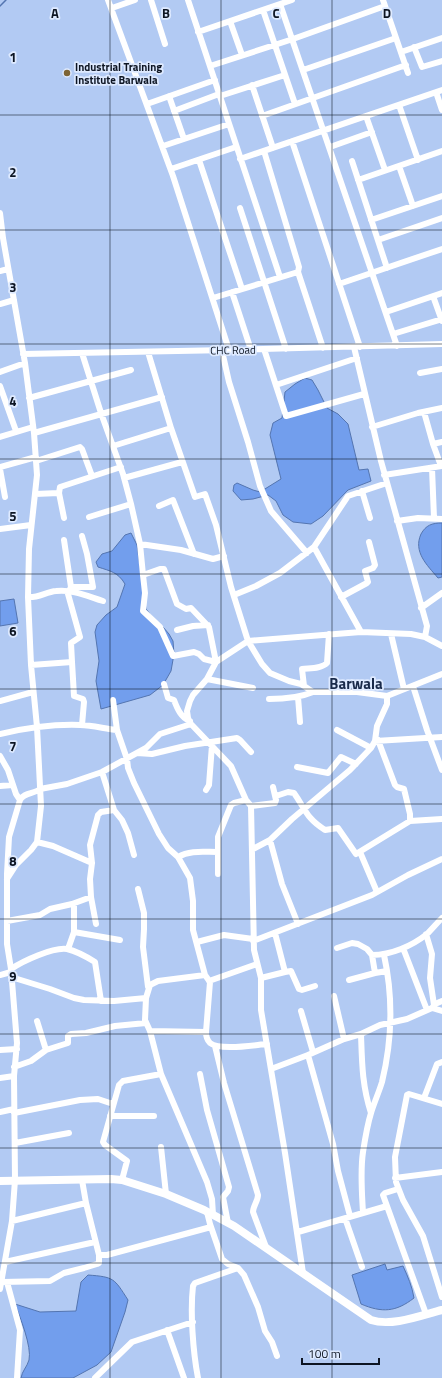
<svg xmlns="http://www.w3.org/2000/svg" width="442" height="1378" viewBox="0 0 442 1378" font-family="'Titillium Web',sans-serif">
	<style>
		.water { fill: #729eed; stroke: #5475b0 }
		.lines { fill: none; stroke-linecap: round; stroke-linejoin: round }
		.stream { stroke: #5475b0; stroke-width: 1.5 }
		.minor { stroke: #fff; stroke-width: 6 }
		.tertiary { stroke: #fff; stroke-width: 8 }
		.grid { fill: none; stroke: #0d1523; stroke-width: 1; stroke-opacity: 0.55 }
		.poi-dot { fill: #7d6435; stroke: #deeaff; stroke-width: 1.5 }
		.labels { text-anchor: middle; stroke-width: 3.5; stroke-linejoin: round; paint-order: stroke }
		.poi-label { font-size: 11px; font-weight: bold; fill: #0d1523; stroke: #deeaff; text-anchor: start }
		.street-label { font-size: 11px; fill: #0d1523; stroke: #deeaff }
		.district-label { font-size: 15px; font-weight: bold; fill: #192a4a; stroke: #deeaff }
		.grid-label { font-size: 13px; text-anchor: middle; font-weight: bold; fill: #0d1523; stroke: #deeaff; stroke-width: 3.5; stroke-linejoin: round; paint-order: stroke }
	</style>
	<rect width="100%" height="100%" fill="#b2caf3"/>
	<path class="water" d="M305 378 312 380 318 390 327 408 338 414 348 424 359 470 368 469 371 481 348 490 323 516 311 524 293 522 283 515 276 501 268 495 253 499 241 500 233 491 234 485 237 483 253 490 260 492 281 479 270 435 273 423 282 418 285 392 295 384Z
		M442 523V577L438 578C427 565 413 552 421 534 426 525 432 523 442 523Z
		M131 533 137 545 146 609 153 618 163 627 169 634 173 641 174 654 171 671 163 685 150 695 101 709 96 681 99 661 95 632 97 625 106 615 117 607 125 584C118 572 110 571 98 567L96 562 102 554 112 551 125 535Z
		M14 599 18 623 0 626V601Z
		M385 1264 387 1270 403 1266C408 1277 412 1286 414 1298 396 1312 382 1313 361 1304L352 1275Z
		M88 1275C114 1277 114 1278 128 1300L125 1312 111 1352 97 1365 73 1378H21C22 1371 27 1367 29 1360 32 1347 20 1317 15 1304L40 1312 76 1311 81 1282Z"/>
	<g class="lines">
		<path class="stream" d="M0 6 6 0"/>
		<path class="minor" d="M108 0 173 176 229 350
			M151 0 165 44
			M188 0 280 277
			M383 0 408 73
			M280 4 397 346
			M112 8 135 0
			M263 10 295 104
			M230 21 242 55
			M198 32 292 0
			M414 47 422 67 442 61
			M401 52 442 38
			M210 66 293 39 385 6
			M303 70 396 38
			M252 85 273 148
			M436 92 442 110
			M169 96 184 139
			M220 96 285 75
			M147 104 215 80
			M399 105 418 160
			M174 111 219 94
			M262 116 406 65
			M366 116 385 170
			M292 141 360 347
			M163 146 229 124
			M330 147 372 132
			M240 159 442 90
			M199 160 242 289
			M352 161 387 268
			M399 166 413 206
			M171 169 236 147
			M358 180 442 151
			M240 208 286 349
			M0 213 3 238 25 363 34 433 37 475 29 549 28 597 31 665 37 727 41 806 37 842 31 850 16 865 7 879
			M371 220 442 196
			M378 240 442 218
			M0 271 8 269
			M298 272 323 348
			M339 284 442 249
			M232 292 251 350
			M433 296 442 321
			M213 298 298 272 299 267 264 151
			M0 304 14 300
			M386 312 442 293
			M393 334 442 319
			M354 347 381 461 427 626 425 637
			M264 349 286 416 364 394
			M222 351 229 382 248 442 260 486 271 511 307 553
			M148 352 171 428 195 497 205 494 216 525 231 587 248 641 262 664 270 673 289 681 301 684 313 692H357L387 696 442 674
			M82 353 101 413 123 474 131 504 140 544 143 575 145 593 143 611 160 627 173 656 194 652 199 654 204 659 216 662 209 627 191 608 186 609 177 604 164 569H160L143 575
			M23 354 229 350 442 344
			M0 372 25 363
			M420 373 442 369
			M276 385 357 358
			M0 386 16 431
			M29 398 131 370
			M424 412 433 444 441 466
			M372 427 418 413 442 408
			M34 433 162 397
			M0 437 33 427
			M433 444 442 442
			M113 446 171 428
			M36 461 80 447 82 449 92 476
			M0 467 36 457
			M432 468 434 518
			M0 469 5 497
			M384 475 442 466
			M124 478 182 462
			M362 491 370 518
			M35 494 59 493
			M159 506 173 500 194 554
			M89 517 131 504
			M64 518 59 493 60 487 121 467
			M397 521 418 518 442 519
			M0 529 31 525
			M140 544 181 550 213 559 224 556
			M314 547 361 632
			M71 587H93L87 554 82 536
			M234 595 256 586 280 573 314 547 348 496 387 483
			M28 597C38 598 46 592 56 591 72 589 87 596 103 601
			M341 597 367 583 368 582 365 571 373 568 375 565 369 542
			M421 608 442 593
			M177 630 193 626 208 625
			M391 634 404 689
			M72 662 74 696 83 699 84 702 82 725
			M31 665 72 662 71 643 80 637 68 594 71 587 64 540
			M207 679 253 688
			M164 684 168 698 174 700C177 708 181 718 190 721
			M304 686 302 669C310 668 321 669 327 663L329 634
			M413 686 427 730 442 770
			M298 697 300 722
			M269 699C284 699 299 698 313 692
			M113 700 117 730 127 759 128 768 134 783 159 834 168 848 178 857 190 878 193 901V930L205 975 210 982 206 1032C206 1036 207 1040 210 1043 220 1051 254 1045 267 1044
			M0 701 33 692
			M337 730 371 748
			M0 734C26 728 53 724 80 725 93 725 105 729 117 730
			M378 740 395 785 397 787 404 789 410 814V821
			M375 741 442 737
			M137 753 152 754 185 746 237 738 240 740 251 752
			M0 756 8 770 16 794 20 800
			M297 767 328 773 341 757 356 764
			M102 772 114 810 122 820 128 833 134 855
			M0 786 13 785
			M206 790 209 785 212 745
			M276 796 288 792 294 793C306 810 306 818 325 830L338 828 356 854 410 821 442 819
			M251 806 275 803 276 800 273 787
			M270 840 282 884 298 924
			M37 842 53 846 92 863
			M253 849 270 840 292 819 350 770 371 748 375 741 377 726 387 704V696
			M360 852 377 892
			M178 857C190 850 203 852 217 852
			M218 874V837L231 805 234 803 246 800
			M138 889 144 913V929L143 947 148 987
			M7 921 40 915 50 909 72 904 91 897
			M96 924 91 897 90 879 92 863 90 845 98 815 101 812 114 810
			M74 932 120 940
			M275 933 285 972
			M426 934 432 954 430 978 434 1005
			M253 941 372 895 408 875 442 859
			M197 942 224 935 253 939
			M337 948 352 943 358 944 367 949 372 955 375 973
			M403 948 427 1010
			M68 949 74 932V904
			M372 955C391 955 412 946 427 934 432 929 437 923 442 918
			M11 969C23 961 53 947 67 949 76 951 87 957 95 962L101 1001
			M0 975 11 972
			M205 975 158 981 150 985 146 998 145 1020 150 1031 161 1074 207 1182 212 1199 213 1215
			M11 977 50 989 74 998 84 1000 114 1001 146 998
			M261 978 285 972 291 971 299 989 302 990 315 986
			M349 980 375 973 387 971
			M209 981 257 964
			M334 996 344 1039
			M432 1008 442 1011
			M301 1011 313 1052
			M37 1021 46 1050
			M150 1031 206 1032
			M361 1034C362 1063 362 1085 371 1113
			M215 1046 224 1083 258 1195C258 1201 253 1206 253 1212L266 1247
			M0 1050 17 1049
			M308 1055 333 1144 338 1171 350 1216
			M14 1067 31 1061 46 1050 68 1043V1036L71 1034 86 1033 115 1026 146 1023
			M271 1069 308 1055 344 1039 361 1034 380 1025 407 1019 432 1008 435 1004 442 1001
			M200 1074 207 1110 229 1187 228 1191 223 1197 228 1223
			M0 1078 14 1076
			M424 1098 437 1064 442 1062
			M442 1104 409 1094 407 1095 395 1157 396 1182 403 1200 423 1236 442 1297
			M0 1112 14 1109
			M14 1113 80 1100 98 1099 113 1104
			M110 1116H154
			M15 1143 69 1133
			M161 1147 166 1194
			M395 1178 442 1172
			M122 1180 127 1161 105 1145 103 1142 119 1085 123 1081 161 1074
			M398 1189 385 1193 383 1195 426 1314
			M207 1212 210 1224 222 1259 228 1264 238 1268 244 1275 258 1307 265 1331 272 1342 277 1356
			M363 1213C362 1193 360 1172 363 1152 365 1139 367 1126 371 1113 374 1103 379 1092 382 1082 392 1041 393 996 384 955
			M345 1218 362 1267
			M12 1221 86 1203
			M298 1232 387 1206
			M99 1255H107L211 1227
			M5 1262 95 1242
			M303 1273 285 1153 261 1010V978L254 950 251 806 246 800 231 766 191 724 188 718 187 711 190 701 193 695 207 679 216 662 248 641 361 632 411 634 425 637 442 646
			M2 1282 50 1281 64 1273 84 1268 97 1264 99 1263V1255L86 1203 82 1180
			M7 1282 20 1330 17 1378
			M0 1289 12 1221 15 1180 14 1076 17 1043 11 969 7 944V874L9 837 20 800C24 792 35 794 40 789L67 784 102 772 146 748 160 734 191 724
			M167 1330 184 1378
			M95 1378 132 1342 193 1322
			M198 1378C193 1352 190 1312 193 1286L195 1283 238 1268"/>
		<path class="tertiary" d="M0 1181 111 1179 122 1180 166 1194 204 1210 234 1226 371 1320C392 1327 422 1315 442 1310"/>
	</g>
	<path class="grid" d="M110 0V1378M221 0V1378M332 0V1378M0 115H442M0 230H442M0 344H442M0 459H442M0 574H442M0 689H442M0 804H442M0 919H442M0 1034H442M0 1148H442M0 1263H442"/>
	<circle class="poi-dot" cx="67" cy="73" r="4"/>
	<g class="labels">
		<g class="poi-label">
			<text x="75" y="71">Industrial Training<tspan x="75" dy="13">Institute Barwala</tspan></text>
		</g>
		<g class="street-label">
			<text transform="translate(233 350) rotate(-1)" y="4">CHC Road</text>
		</g>
		<g class="district-label">
			<text x="356" y="689">Barwala</text>
		</g>
	</g>
	<g class="grid-label">
		<text x="55" y="18">A</text>
		<text x="166" y="18">B</text>
		<text x="276" y="18">C</text>
		<text x="387" y="18">D</text>
		<text x="13" y="62">1</text>
		<text x="13" y="177">2</text>
		<text x="13" y="292">3</text>
		<text x="13" y="406">4</text>
		<text x="13" y="521">5</text>
		<text x="13" y="636">6</text>
		<text x="13" y="751">7</text>
		<text x="13" y="866">8</text>
		<text x="13" y="981">9</text>
	</g>
	<path d="M302 1358v6h77v-6" fill="none" stroke="#0d1523" stroke-width="2"/>
	<text x="308" y="1358" font-size="12" fill="#0d1523" stroke="#deeaff" stroke-width="3" paint-order="stroke">100 m</text>
</svg>
